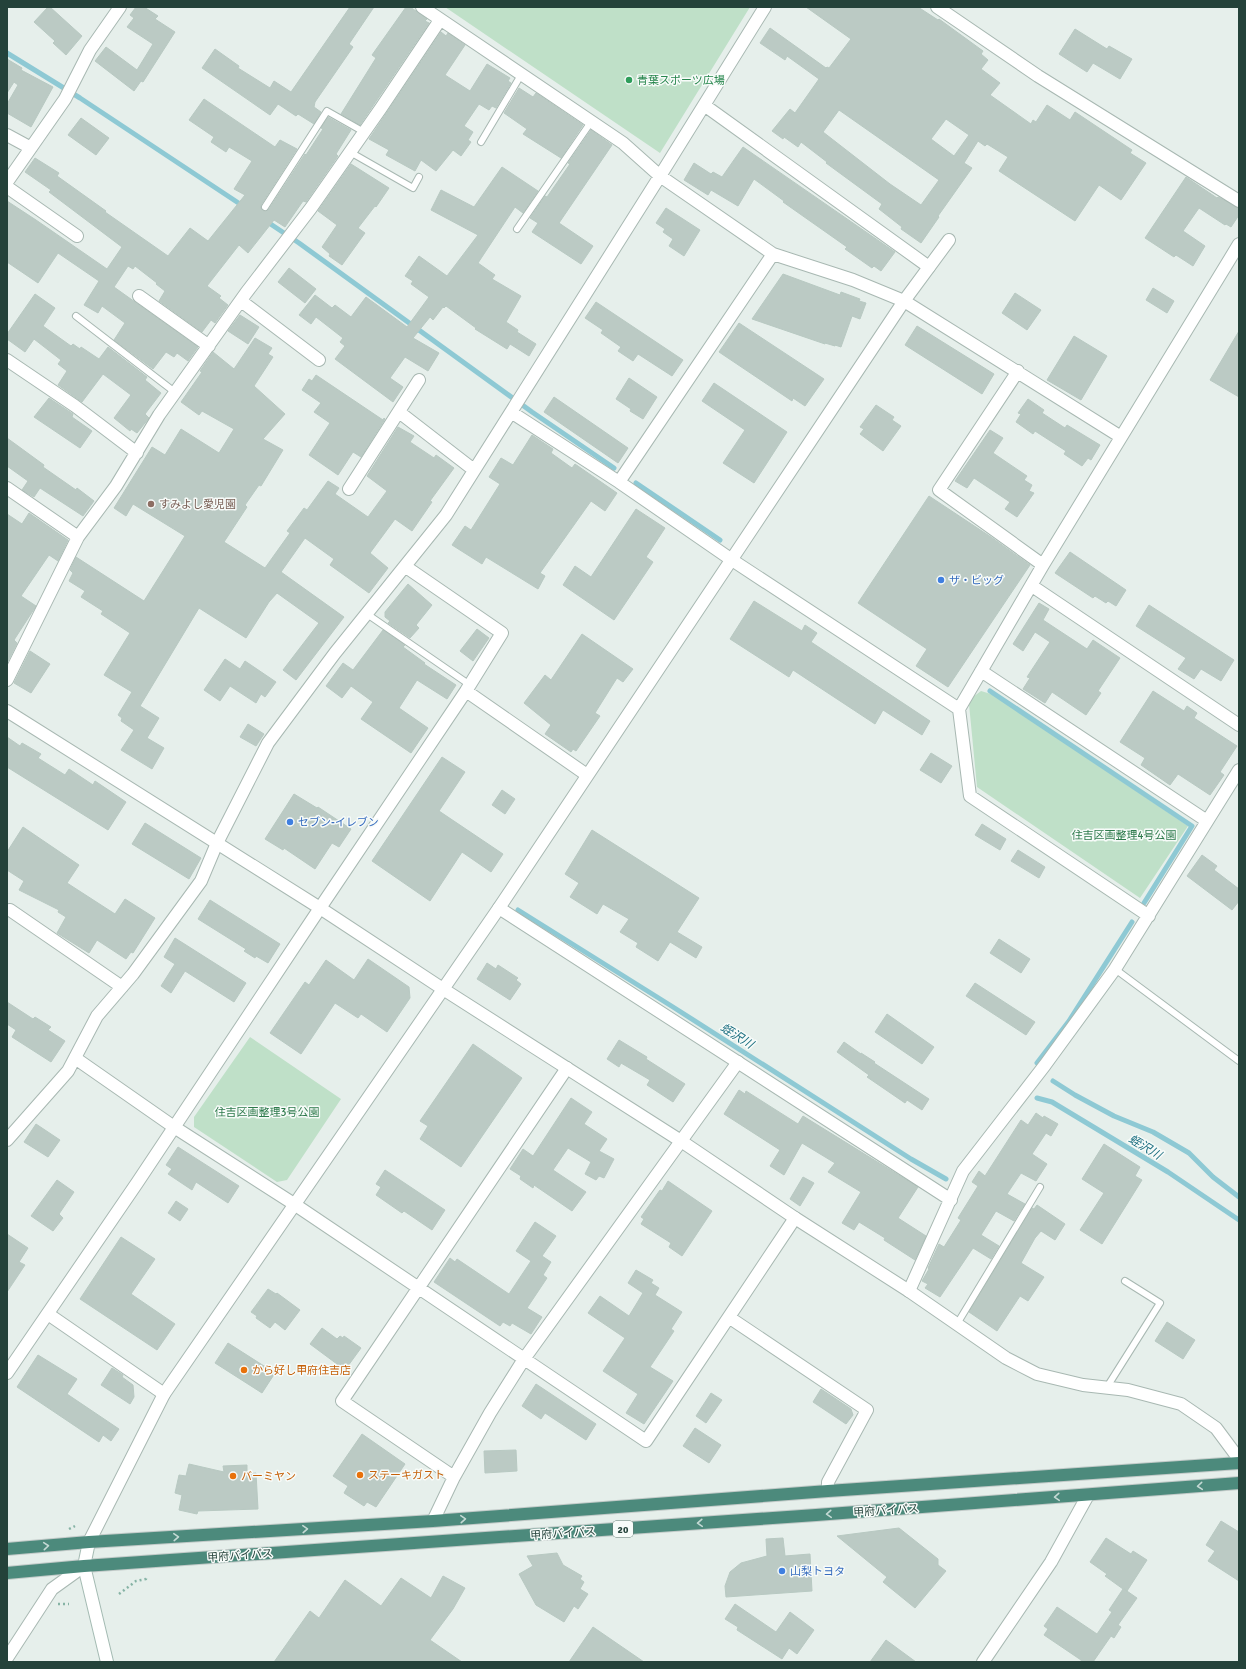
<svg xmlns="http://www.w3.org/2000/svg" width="1246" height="1669" viewBox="0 0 1246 1669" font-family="Signika,'Noto Sans JP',sans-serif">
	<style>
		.green { fill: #bfe0c8 }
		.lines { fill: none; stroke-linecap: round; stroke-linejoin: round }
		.stream { stroke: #8ec9d4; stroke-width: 5 }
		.building { fill: #bbcac4; stroke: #b8c9c2; fill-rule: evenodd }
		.service-casing { stroke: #a8b8b2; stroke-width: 8 }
		.minor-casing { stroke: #a8b8b2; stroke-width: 14 }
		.tertiary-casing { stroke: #a8b8b2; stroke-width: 14 }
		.secondary-casing { stroke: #a4bbb3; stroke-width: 14 }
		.trunk-casing { stroke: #c2cac8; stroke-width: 14 }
		.path { stroke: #86b3a5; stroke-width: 2.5; stroke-dasharray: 2 3; stroke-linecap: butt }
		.service { stroke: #fff; stroke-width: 6 }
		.minor { stroke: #fff; stroke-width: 12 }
		.tertiary { stroke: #fff; stroke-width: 12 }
		.secondary { stroke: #fff; stroke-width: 12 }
		.trunk { stroke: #4c8a7c; stroke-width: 12 }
		.oneway { stroke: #c4d9d4 }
		.leisure-dot { fill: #2e9e5b; stroke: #f7fbf9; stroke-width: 1.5 }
		.education-dot { fill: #8d6e63; stroke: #f7fbf9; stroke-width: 1.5 }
		.shop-dot { fill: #3f7fe0; stroke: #f7fbf9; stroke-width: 1.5 }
		.food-dot { fill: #e8710a; stroke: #f7fbf9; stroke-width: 1.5 }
		.labels { text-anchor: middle; stroke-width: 3; stroke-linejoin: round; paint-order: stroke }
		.shield { fill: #f7fbf9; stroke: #637a73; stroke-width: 1 }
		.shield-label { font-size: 10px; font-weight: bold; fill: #24423a }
		.leisure-label { font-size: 11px; fill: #27864d; stroke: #f7fbf9; text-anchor: start }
		.education-label { font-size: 11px; fill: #785e54; stroke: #f7fbf9; text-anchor: start }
		.shop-label { font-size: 11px; fill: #366cbe; stroke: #f7fbf9; text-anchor: start }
		.park-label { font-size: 11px; fill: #2d7a4b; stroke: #f7fbf9 }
		.food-label { font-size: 11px; fill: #c56008; stroke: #f7fbf9; text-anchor: start }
		.street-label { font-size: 11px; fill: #24423a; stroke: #f7fbf9 }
		.water-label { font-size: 12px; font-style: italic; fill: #1c6f80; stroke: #f7fbf9 }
	</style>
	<rect width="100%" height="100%" fill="#e6efeb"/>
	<path class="green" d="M445 7H750L660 153Z
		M981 691 994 695 1188 826 1140 898 977 787 969 704 973 697Z
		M250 1037 341 1099 287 1180 277 1182 194 1127V1117Z"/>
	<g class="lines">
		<path class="stream" d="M7 53 80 98 243 206
			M266 221 299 243 532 412 614 468
			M636 483 720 540
			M990 691 1192 826 1144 903
			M518 910 673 1007 911 1159 946 1179
			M1037 1063 1069 1021 1132 922
			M1053 1081 1075 1095 1114 1116 1153 1132 1189 1153 1213 1177 1239 1197
			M1037 1098 1052 1102 1168 1172 1239 1220"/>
	</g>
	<path class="building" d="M48 7H50L82 36 66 55 53 43 55 41 34 22Z
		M136 7H144L158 16 155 19 175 32 143 82 141 81 134 91 95 61 106 47 137 70 153 44 127 27 134 18 130 15Z
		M350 7H374L349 44 353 47 315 102 314 107 321 112 314 124 298 114 296 116 278 104 270 115 202 68 215 49 239 66 238 68 270 88 274 81 291 92Z
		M406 7H410L416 11 427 19 425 21 429 23 360 125 341 114 376 58 372 55Z
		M806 7H918L938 20 939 19 983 51 981 54 988 60 981 69 1000 83 990 95 1031 124 1033 120 1036 122 1047 105 1070 120 1075 112 1132 150 1130 153 1146 163 1121 200 1099 185 1075 221 999 171 1008 157 987 144 985 146 978 141 964 163 972 168 938 216 939 217 921 243 901 229 902 227 879 209 882 204 826 163 827 162 801 142 798 147 784 137 783 139 772 131 790 109 795 113 819 79 787 56 785 60 760 43 770 28 826 68 827 67 829 68 851 39ZM839 110 939 180 921 205 890 184 823 132ZM946 119 969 135 954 156 931 139Z
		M1075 29 1107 49 1109 46 1132 59 1120 79 1093 63 1087 72 1059 54Z
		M441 32 446 36 448 33 465 45 445 75 470 91 487 64 510 78 508 81 511 83 496 108 492 106 489 110 479 104 464 126 473 132 468 140 471 142 461 156 453 150 436 171 421 160 415 171 386 155 389 150 369 139Z
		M7 59 22 68 21 70 53 87 31 127 7 113V104L18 85 14 82 7 93Z
		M519 88 533 97 536 93 583 125 561 158 523 134 527 129 504 113Z
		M204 99 275 147 280 140 297 149 261 205V209L264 211 269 209 305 154 306 155 323 129 321 128 328 117 351 130 336 154 338 156 306 202 303 201 285 227 274 220 248 253 239 245 207 286 221 296 219 298 228 305 215 323 211 320 202 332 159 301 165 291 156 284 157 283 135 266 133 269 128 266 114 287 198 347 188 361 177 353 174 357 166 352 153 369 114 340 125 323 102 306 98 313 84 305 99 281 58 253 38 283 7 262V201L36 220 107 269 122 247 49 192 51 190 25 172 35 158 59 173 57 176 106 211 105 212 168 256 190 228 208 241 245 195 234 189 252 161 229 147 226 152 211 142 214 137 189 120Z
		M81 118 109 138 96 155 68 135Z
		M591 130 612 145 559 223 593 246 581 264 532 232 538 223 530 218 545 196 547 197 570 164 568 163Z
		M743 147 895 252 881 271 874 266 872 268 845 249 847 247 783 202 784 201 754 179 738 206 711 190 708 195 684 180 694 163 711 174 713 172 722 177Z
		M351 164 389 188 376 207 375 206 358 228 365 233 342 265 329 256 330 254 322 247 337 225 318 211Z
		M502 167 538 191 523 213 515 207 478 263 495 275 492 279 521 296 506 322 518 330 517 332 536 344 529 356 510 344 507 349 475 329 476 328 446 306 444 308 443 307 433 320 430 317 413 338 439 353 428 371 405 357 390 378 403 387 393 402 335 359 345 346 340 342 343 338 316 317 311 324 299 315 315 295 332 308 335 305 351 317 366 297 407 327 429 297 411 284 413 281 405 276 419 256 447 276 478 235 431 210 441 190 474 207Z
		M1186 177 1217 198 1218 197 1239 208V215L1231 227 1226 224 1225 225 1199 208 1183 231 1205 246 1193 266 1176 255 1174 257 1145 238Z
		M666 208 700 230 684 256 669 246 673 239 663 232 665 229 656 223Z
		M289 268 316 289 305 303 278 282Z
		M783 274 840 295 841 292 860 299 859 301 866 303 860 319 852 316 841 347 835 345V346L825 343V344L752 319Z
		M1153 288 1174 301 1167 313 1146 300Z
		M1015 293 1041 310 1027 330 1002 313Z
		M35 294 55 308 43 326 71 346 73 344 80 349 81 347 99 359 108 347 147 377 145 380 161 393 145 414 149 418 137 433 131 429 130 431 114 418 131 395 103 374 82 402 58 385 67 371 58 364 61 360 34 339 25 352 7 339V334Z
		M596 302 683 360 672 376 638 354 633 361 618 351 621 347 601 333 603 330 585 318Z
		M240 315 259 327 248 344 228 331Z
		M739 323 824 379 805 406 793 398 792 401 719 352Z
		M917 326 994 374 982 394 905 345Z
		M1239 331V397L1210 380Z
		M1074 336 1107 356 1081 400 1047 380Z
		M255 338 272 348 268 354 273 357 254 386 285 414 263 439 283 450 261 486 259 485 245 505 247 507 224 542 265 568 290 533 287 531 304 508 307 510 328 481 339 488 335 494 368 517 387 491 367 476 398 427 414 436 410 442 434 458 436 455 454 468 430 501 432 502 412 531 395 519 370 553 388 568 369 593 330 565 334 559 305 538 281 572 344 617 296 680 283 670 319 623 277 593 269 602 246 638 199 608 140 706 159 718 147 738 164 748 152 769 121 750 134 730 121 721 122 718 118 715 132 692 104 675 130 633 101 614 103 611 81 597 85 591 69 581 73 573 70 570 76 557 144 601 185 536 133 504 126 516 114 508 152 447 165 455 181 429 219 453 234 429 202 411 199 415 181 402 202 372 200 371 213 352 234 369Z
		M316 375 383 420 384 418 385 419 361 457 353 452 338 475 309 455 330 423 314 412 321 403 302 390 309 379 312 381Z
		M629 378 657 397 643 419 630 411 631 409 616 399Z
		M714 383 787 432 754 483 723 463 745 430 702 401Z
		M554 397 628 448 618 463 544 412Z
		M49 398 73 414 72 417 92 431 80 448 34 417Z
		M1028 399 1044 410 1042 413 1065 428 1067 425 1100 445 1091 460 1088 458 1082 466 1064 454 1066 451 1035 431 1033 434 1016 422 1021 414 1018 413Z
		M876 405 894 417 892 420 901 426 883 451 860 434 864 429 860 427Z
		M990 430 1003 438 993 453 1027 476 1024 480 1032 485 1029 491 1034 493 1017 517 1005 509 1010 502 974 478 967 488 955 481Z
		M532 435 553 449 551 453 572 468 575 464 617 493 605 511 591 501 540 573 545 576 538 589 486 557 482 564 452 545 465 526 471 530 500 484 489 477 501 458 513 465Z
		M7 438 44 465 43 467 76 490 77 488 94 501 83 516 40 488 34 497 22 490 28 481 7 466Z
		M929 496 991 537 1030 565 948 687 916 666 927 649 858 603Z
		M636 509 665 528 646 557 653 562 614 620 563 585 575 566 591 577Z
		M29 513 68 540 58 561 49 555 21 596 36 606 14 640 17 643 8 661 7 660V514L22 524Z
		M1070 552 1126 590 1116 606 1108 601 1106 603 1095 596 1093 598 1055 573Z
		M408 584 432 605 416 625 419 628 410 638 388 623 390 621 385 617V612Z
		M754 601 802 631 805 625 817 633 811 642 930 721 922 735 883 710 875 724 793 670 789 677 730 639Z
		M1039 603 1049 609 1043 620 1087 649 1093 640 1120 658 1098 691 1101 693 1086 715 1052 692 1045 703 1023 689 1030 678 1027 677 1050 642 1035 632 1023 651 1013 644Z
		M1149 605 1234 660 1221 681 1201 669 1194 679 1178 669 1186 658 1136 626Z
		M477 629 489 638 473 661 460 651Z
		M383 630 405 645 403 647 425 663 424 664 456 685 447 699 417 680 399 708 428 728 411 753 361 719 373 702 351 686 342 698 326 686 343 663 353 670Z
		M582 634 633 669 623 682 617 678 595 713 600 716 576 751 573 749 571 752 545 734 551 725 524 703 545 675 551 680Z
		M30 651 50 664 31 693 14 683Z
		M225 659 240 669 245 661 276 682 265 697 261 694 256 703 230 686 220 701 204 690Z
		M1153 691 1184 711 1187 706 1197 713 1194 718 1237 746 1220 772 1224 775 1210 795 1178 774 1170 785 1141 765 1145 758 1120 742Z
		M248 724 264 734 256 746 240 737Z
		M7 737 20 746 22 743 41 754 38 758 65 775 69 769 93 785 95 781 126 802 108 830 7 767Z
		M931 753 952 766 941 783 920 770Z
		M442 757 465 772 439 811 503 854 491 872 462 852 430 901 372 861Z
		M502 790 515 799 505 814 492 805Z
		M294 794 317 808 318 807 351 829 339 847 332 843 315 869 284 848 283 850 265 839Z
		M145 823 201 858 189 879 132 844Z
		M982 824 1006 839 1000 850 975 835Z
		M23 827 79 865 67 883 115 914 125 899 155 918 133 953 131 952 126 959 97 940 89 953 57 933 66 917 58 912 59 910 19 890 24 881 7 870V852Z
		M592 830 699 898 677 932 702 947 696 958 670 942 658 961 636 947 638 943 620 932 629 919 603 904 597 914 570 897 579 883 565 874Z
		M1018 850 1045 867 1039 878 1011 861Z
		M1202 855 1217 866 1214 870 1239 889V901L1232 910 1187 876Z
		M210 900 280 944 268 963 256 956 255 958 244 951 246 949 198 919Z
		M175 938 246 983 234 1002 185 971 171 993 161 986 175 964 164 957Z
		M999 939 1030 959 1021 973 990 953Z
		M368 959 409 987 410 998 387 1032 361 1014 358 1018 335 1003 301 1054 270 1033 305 982 309 985 326 960 354 980Z
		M487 963 496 969 498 965 518 978 516 980 521 984 510 1000 477 979Z
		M975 983 1035 1022 1026 1035 966 996Z
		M7 1002 33 1019 35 1017 51 1027 48 1030 65 1041 51 1062 12 1037 16 1030 7 1024Z
		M887 1014 934 1047 922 1064 875 1032Z
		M619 1040 647 1057 646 1059 685 1084 673 1102 647 1085 650 1080 621 1063 619 1067 607 1059Z
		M844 1042 861 1054V1053L875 1062 874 1063 929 1099 922 1110 907 1100 905 1103 867 1077 869 1075 837 1052Z
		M473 1044 522 1078 461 1167 420 1139 428 1126 420 1121Z
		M739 1090 745 1094 746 1091 798 1124 803 1116 918 1187 898 1218 926 1236 915 1260 884 1240 885 1238 859 1222 854 1230 842 1223 861 1192 828 1172 835 1163 802 1143 784 1175 770 1166 780 1150 724 1114Z
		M571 1098 592 1112 584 1124 607 1139 599 1151 614 1159 604 1178 599 1176 596 1180 585 1174 591 1162 568 1148 553 1170 586 1192 572 1211 534 1185 533 1188 520 1179 521 1176 510 1169 523 1149 533 1156Z
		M1036 1113 1043 1118 1044 1116 1058 1124 1051 1136 1046 1133 1032 1154 1047 1164 1036 1181 1021 1173 1007 1194 1025 1204 1014 1221 996 1211 981 1235 999 1246 991 1259 973 1248 940 1297 925 1288 928 1284 922 1281 929 1269 928 1268 939 1244 944 1247 961 1220 958 1218 978 1186 972 1182 979 1171 985 1176 1021 1120 1028 1125Z
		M36 1124 60 1140 48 1157 24 1142Z
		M1104 1144 1140 1167 1135 1176 1142 1180 1102 1244 1080 1230 1104 1193 1082 1179Z
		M178 1147 239 1186 228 1203 196 1182 192 1190 168 1174 172 1169 166 1165Z
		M385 1170 445 1210 432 1230 404 1211 402 1213 376 1195 381 1187 376 1184Z
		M803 1177 814 1183 800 1206 790 1199Z
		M57 1180 74 1192 59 1214 63 1218 53 1231 31 1216Z
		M668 1181 712 1211 682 1256 669 1247 671 1243 641 1224 644 1219 641 1217 660 1190 662 1191Z
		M176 1201 188 1209 180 1221 168 1213Z
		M1037 1205 1065 1224 1055 1240 1041 1231 1035 1238 1021 1263 1044 1277 1028 1301 1020 1296 997 1331 969 1312 1032 1208 1034 1209Z
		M535 1222 556 1236 542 1256 551 1262 543 1275 547 1278 527 1308 542 1317 531 1334 512 1323 510 1326 503 1322 500 1326 434 1282 450 1258 455 1262 457 1259 509 1294 531 1261 516 1251Z
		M7 1234 28 1248 19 1262 25 1265 7 1292Z
		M121 1237 155 1259 131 1294 175 1324 157 1350 80 1299Z
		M636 1270 653 1280 651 1283 659 1288 655 1295 682 1312 671 1329 674 1331 650 1367 673 1381 644 1424 626 1413 638 1394 603 1371 625 1338 588 1313 600 1296 629 1316 643 1293 628 1283Z
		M268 1289 276 1294 277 1293 300 1310 285 1330 275 1322 270 1328 256 1318 257 1316 251 1312Z
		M1167 1322 1195 1340 1183 1359 1155 1341Z
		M322 1328 337 1339 340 1336 343 1338 344 1336 361 1348 345 1370 310 1344Z
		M228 1343 275 1373 262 1393 215 1363Z
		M38 1355 77 1379 67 1394 119 1429 111 1441 103 1435 99 1442 17 1387Z
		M112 1368 123 1375 122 1377 133 1385 134 1397 130 1404 101 1385Z
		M536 1384 596 1424 586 1440 545 1413 541 1419 522 1406Z
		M821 1389 851 1409 853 1415 846 1424 813 1402Z
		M711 1393 722 1400 706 1423 696 1416Z
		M695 1428 721 1445 709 1463 683 1446Z
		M362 1434 405 1464 376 1507 367 1502 364 1506 344 1493 348 1486 333 1476Z
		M516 1450 517 1471 485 1473 484 1451Z
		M189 1464 224 1472 223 1466 247 1465V1474L256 1473 258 1509 198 1511 197 1514 179 1510 182 1495 175 1493 179 1475 186 1476Z
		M1221 1521 1239 1532V1581L1208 1561 1215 1551 1206 1545Z
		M899 1528 938 1559V1565L946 1571 915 1608 883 1582 887 1577 837 1536Z
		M783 1538 785 1556 810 1554 812 1591 726 1597 725 1586 730 1572 741 1563 767 1556 766 1539Z
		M1106 1538 1131 1554 1133 1551 1147 1560 1127 1591 1124 1589 1137 1598 1118 1625 1121 1627 1114 1638 1111 1636 1093 1662H1082L1081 1660 1044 1635 1048 1629 1044 1626 1057 1607 1097 1634 1112 1612 1109 1610 1123 1589 1105 1576 1107 1574 1090 1562Z
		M557 1553 563 1565 582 1576 580 1579 584 1582 580 1589 588 1594 578 1609 574 1606 564 1622 536 1605 519 1574 533 1566 527 1556Z
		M443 1576 465 1588 453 1609 430 1640 462 1662H274L310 1611 319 1618 345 1580 381 1606 401 1578 431 1598Z
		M735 1604 776 1632 790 1612 814 1630 797 1654 789 1648 782 1659 737 1630 738 1627 725 1619Z
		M593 1627 644 1662H569Z
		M886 1640 916 1662H870Z"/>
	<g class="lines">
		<g class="service-casing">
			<path id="service" d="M481 142 521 75
				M350 152 413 188 419 177
				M265 207 327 111 364 132
				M517 229 591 122
				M76 316 176 393
				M367 614 470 685
				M1115 969 1239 1061
				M957 1324 1040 1187
				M1107 1387 1160 1303 1125 1281"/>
		</g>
		<g class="minor-casing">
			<path id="minor" d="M422 7 623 143 660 176 773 254 853 280 904 301 1121 437
				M937 7 1038 76 1239 201
				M704 105 929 267
				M7 135 31 148
				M7 182 65 99 90 50 120 7
				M7 187 77 236
				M773 254 619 482 732 560 959 709
				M139 296 209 346
				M241 301 319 360
				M7 360 75 406 137 453
				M1018 371 939 490 1043 565
				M399 412 474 470
				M511 412 619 482
				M7 488 78 537
				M349 489 419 380
				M1032 586 1239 725
				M981 671 1207 821
				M7 680 78 537 116 486 159 415 246 293 311 208 381 108 440 20
				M466 691 587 775
				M320 908 466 691 502 633 406 567
				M499 908 951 1200
				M10 910 122 987
				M1149 916 970 796 959 709 1043 565 1239 244
				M75 1058 174 1127 294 1204 646 1441 795 1218
				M7 1140 68 1071 97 1016 133 974 201 881 217 843 268 743 335 653 446 515 660 176 765 7
				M909 1291 963 1171 1045 1065 1115 969 1239 770
				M48 1314 164 1394
				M730 1318 867 1410 828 1482V1491
				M454 1477 342 1401 567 1068
				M433 1521 454 1477 490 1413 524 1359 681 1141
				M983 1662 1051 1562 1088 1495"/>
		</g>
		<g class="tertiary-casing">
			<path id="tertiary" d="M7 711 320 908 443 989 681 1141 795 1218 909 1291 1006 1358 1037 1374 1083 1385 1128 1390 1181 1404 1216 1428 1239 1459
				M681 1141 738 1062
				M7 1373 137 1183 320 908
				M89 1542 164 1394 499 908 904 301 949 240
				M7 1658 52 1589 84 1566"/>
		</g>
		<g class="secondary-casing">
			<path id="secondary" d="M89 1542 84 1566 107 1662"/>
		</g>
		<g class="trunk-casing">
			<path id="trunk" d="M7 1549 89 1542 433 1521 828 1491 1239 1463
				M7 1573 84 1566 816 1515 1239 1483"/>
		</g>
		<path class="path" d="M69 1529 75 1526
			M119 1594 136 1581 146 1579V1576
			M58 1604H69"/>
		<use href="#service" class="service"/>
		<use href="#minor" class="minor"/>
		<use href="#tertiary" class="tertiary"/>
		<use href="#secondary" class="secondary"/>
		<use href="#trunk" class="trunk"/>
	</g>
	<defs><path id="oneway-chevron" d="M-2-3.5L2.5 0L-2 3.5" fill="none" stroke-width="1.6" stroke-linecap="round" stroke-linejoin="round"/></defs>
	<g class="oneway">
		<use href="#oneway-chevron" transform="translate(1200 1486) rotate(175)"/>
		<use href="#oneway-chevron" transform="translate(1057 1497) rotate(176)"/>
		<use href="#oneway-chevron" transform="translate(829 1514) rotate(176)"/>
		<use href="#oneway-chevron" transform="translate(463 1519) rotate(-4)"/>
		<use href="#oneway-chevron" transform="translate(700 1523) rotate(176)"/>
		<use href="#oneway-chevron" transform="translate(305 1529) rotate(-3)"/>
		<use href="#oneway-chevron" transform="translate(176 1537) rotate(-3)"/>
		<use href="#oneway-chevron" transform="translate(46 1546) rotate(-5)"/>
	</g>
	<circle class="leisure-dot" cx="629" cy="80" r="4"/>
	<circle class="education-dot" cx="151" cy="504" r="4"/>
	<g class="shop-dot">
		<circle cx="941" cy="580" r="4"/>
		<circle cx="290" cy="822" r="4"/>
		<circle cx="782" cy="1571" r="4"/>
	</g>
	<g class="food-dot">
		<circle cx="244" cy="1370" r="4"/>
		<circle cx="360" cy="1475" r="4"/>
		<circle cx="233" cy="1476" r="4"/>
	</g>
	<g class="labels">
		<rect class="shield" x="613" y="1521" width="20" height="16" rx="3"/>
		<g class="shield-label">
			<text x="623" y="1533">20</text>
		</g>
		<g class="leisure-label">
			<text x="637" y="84">青葉スポーツ広場</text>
		</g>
		<g class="education-label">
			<text x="159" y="508">すみよし愛児園</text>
		</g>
		<g class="shop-label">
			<text x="949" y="584">ザ・ビッグ</text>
			<text x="298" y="826">セブン-イレブン</text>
			<text x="790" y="1575">山梨トヨタ</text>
		</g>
		<g class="park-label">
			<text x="1124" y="839">住吉区画整理4号公園</text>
			<text x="267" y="1116">住吉区画整理3号公園</text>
		</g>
		<g class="food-label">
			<text x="252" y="1374">から好し甲府住吉店</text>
			<text x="368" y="1479">ステーキガスト</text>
			<text x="241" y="1480">バーミヤン</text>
		</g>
		<g class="street-label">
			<text transform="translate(886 1510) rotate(-4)" y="4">甲府バイパス</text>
			<text transform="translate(563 1533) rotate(-4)" y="4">甲府バイパス</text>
			<text transform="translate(240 1555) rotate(-4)" y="4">甲府バイパス</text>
		</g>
		<g class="water-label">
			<text transform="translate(737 1036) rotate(32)" y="4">蛭沢川</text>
			<text transform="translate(1145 1147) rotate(31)" y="4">蛭沢川</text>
		</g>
	</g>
	<rect width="1246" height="1669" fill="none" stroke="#24423a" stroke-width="16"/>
</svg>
